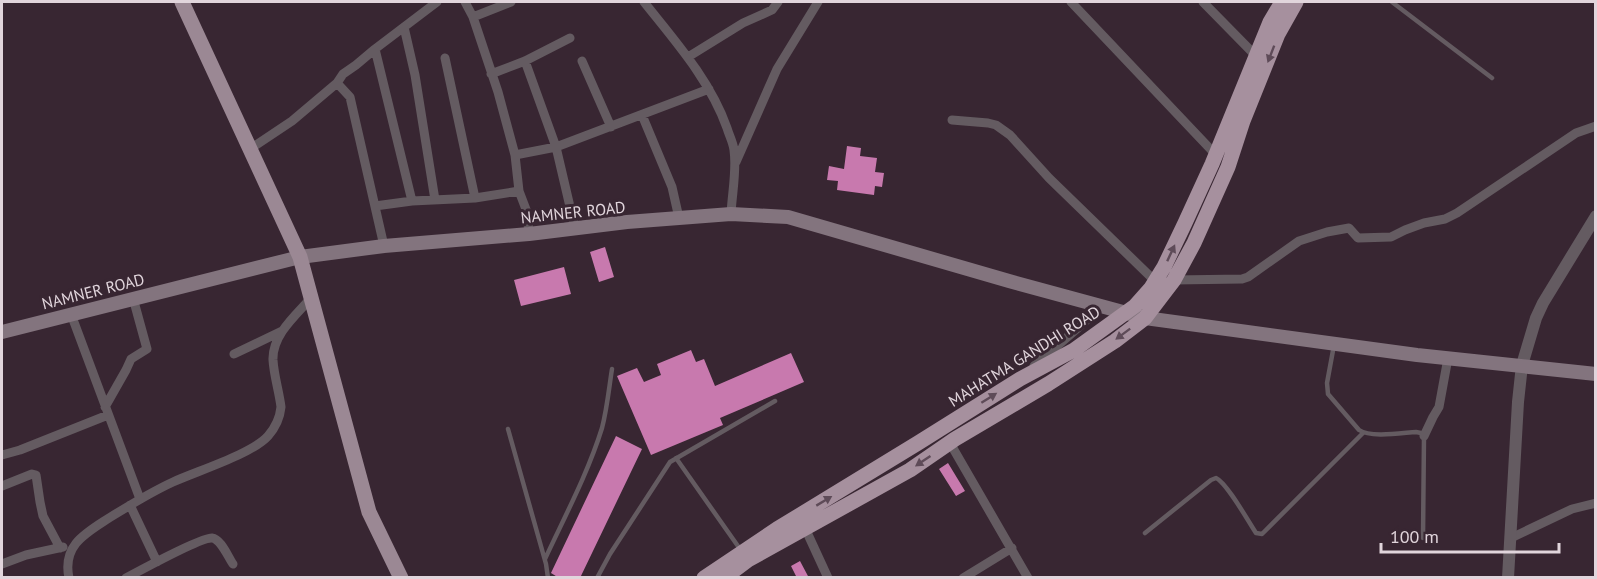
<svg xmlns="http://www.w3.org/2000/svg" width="1597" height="579" viewBox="0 0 1597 579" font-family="'PT Sans',sans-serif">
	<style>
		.building { fill: #c879ae }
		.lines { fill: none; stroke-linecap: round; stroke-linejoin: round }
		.service { stroke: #645b61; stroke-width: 4.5 }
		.minor { stroke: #645b61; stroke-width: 9 }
		.tertiary { stroke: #645b61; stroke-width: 12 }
		.secondary { stroke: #83747e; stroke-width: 14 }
		.primary { stroke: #9b8894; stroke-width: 15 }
		.trunk { stroke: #a6909e; stroke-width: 15 }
		.oneway { fill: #5e4b58 }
		.labels { text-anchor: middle; stroke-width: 6; stroke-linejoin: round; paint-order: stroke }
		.street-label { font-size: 16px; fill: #e1d5dc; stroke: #382632 }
	</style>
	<rect width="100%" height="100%" fill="#382632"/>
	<path class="building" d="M847 146 861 148 860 156 877 158 875 172 884 173 882 187 875 186 874 195 837 190 838 181 827 180 829 166 844 169Z
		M605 247 614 277 599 282 590 252Z
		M564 267 571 294 521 306 514 280Z
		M691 350 696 362 704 359 715 386 791 353 804 382 720 418 723 425 651 455 617 376 637 368 644 382 661 375 657 364Z
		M616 436 642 449 580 578H559L551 573Z
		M948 463 965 491 956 496 939 469Z
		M800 561 809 578H797L791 566Z"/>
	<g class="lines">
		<path class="service" d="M1392 2 1492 78
			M1334 345 1327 383 1328 394 1359 430C1371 438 1401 433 1416 432L1421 433 1424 436 1423 538
			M508 429 546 564 548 578
			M676 458 740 549
			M1145 533 1211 480 1216 478C1227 483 1248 521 1256 533L1262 534 1363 433
			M545 559C565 516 588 473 602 428 607 409 609 388 612 369
			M597 578 610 554 670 462 775 401"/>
		<path class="minor" d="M465 2 473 17 498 92 515 155 519 191 527 212 529 234
			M644 2C675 41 710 80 727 128 729 135 733 142 734 150 737 170 732 193 731 214
			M1071 2 1216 155
			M1203 2 1256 56
			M473 17 511 2
			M404 27 415 75 435 200
			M375 49 412 201
			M688 57 743 23 772 10 778 2
			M445 58 475 198
			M525 61 556 147 575 228
			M582 61 611 127
			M491 74 525 61 570 38
			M337 83 350 97 384 246
			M642 115 672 187 679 218
			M952 120 988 123 996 125 1010 135 1049 178 1155 281
			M250 149 292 121 337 83 343 74 356 65 375 49 437 2
			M515 155 556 147 709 89
			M736 162 777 69 818 2
			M375 206 412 201 475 198 519 191
			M1174 280 1242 279 1248 277 1299 241 1327 232 1349 228 1358 238 1391 237 1405 230 1424 223 1445 219 1457 213 1576 133 1596 126
			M71 314 140 499
			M234 354 282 331
			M1034 366 1103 306
			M105 407 126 370 131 359 147 349 133 298
			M1424 436 1433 417 1439 407 1448 358
			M950 443 1028 578
			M2 455 20 450 108 415
			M2 486 32 474 36 475 40 502 43 516 60 548
			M130 505 157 562
			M805 528 828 578
			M1511 538 1572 509 1596 503
			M2 564 26 555 63 547
			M69 578C62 545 86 533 109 518 130 505 151 492 173 482 197 471 252 454 268 436 275 428 280 417 281 407 279 391 274 376 273 360 272 335 296 315 311 298
			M126 578C139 571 202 537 212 538 221 539 228 557 233 564
			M963 578 1012 548"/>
		<path class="tertiary" d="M1508 578 1518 402 1522 365 1536 318 1543 303 1596 216"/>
		<path class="secondary" d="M2 332 300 257 384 246 529 234 627 222 731 214 788 217 1009 281 1145 318 1417 355 1596 374"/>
		<path class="primary" d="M182 2 300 257 369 512 401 578"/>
		<path class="trunk" d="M704 578 777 529 918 443 1020 379 1074 350 1135 306 1151 288 1164 267 1185 223 1212 164 1270 22 1282 2
			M724 578 748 560 910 470 955 439 1048 384 1115 341 1145 318 1174 280 1194 243 1228 167 1243 121 1278 34 1296 2"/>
	</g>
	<defs><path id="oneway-solid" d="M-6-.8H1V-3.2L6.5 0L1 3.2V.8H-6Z" transform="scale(1.5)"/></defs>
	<g class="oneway">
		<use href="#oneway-solid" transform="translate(1271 54) rotate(111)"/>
		<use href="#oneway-solid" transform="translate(1171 253) rotate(-65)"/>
		<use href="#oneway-solid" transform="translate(1123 334) rotate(143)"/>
		<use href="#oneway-solid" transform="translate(989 398) rotate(-32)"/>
		<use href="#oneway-solid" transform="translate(923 461) rotate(146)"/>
		<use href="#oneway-solid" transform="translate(824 501) rotate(-31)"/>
	</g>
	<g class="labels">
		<g class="street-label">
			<text transform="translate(573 212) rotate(-6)" y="6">NAMNER ROAD</text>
			<text transform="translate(93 291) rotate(-14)" y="6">NAMNER ROAD</text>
			<text transform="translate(1024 356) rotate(-32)" y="6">MAHATMA GANDHI ROAD</text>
		</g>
	</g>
	<rect width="1597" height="579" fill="none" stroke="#e1d5dc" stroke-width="6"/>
	<path d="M1381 543v9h178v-9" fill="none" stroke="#e1d5dc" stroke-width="3"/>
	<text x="1390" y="543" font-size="18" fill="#e1d5dc" stroke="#382632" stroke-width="4.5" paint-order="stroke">100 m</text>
</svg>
